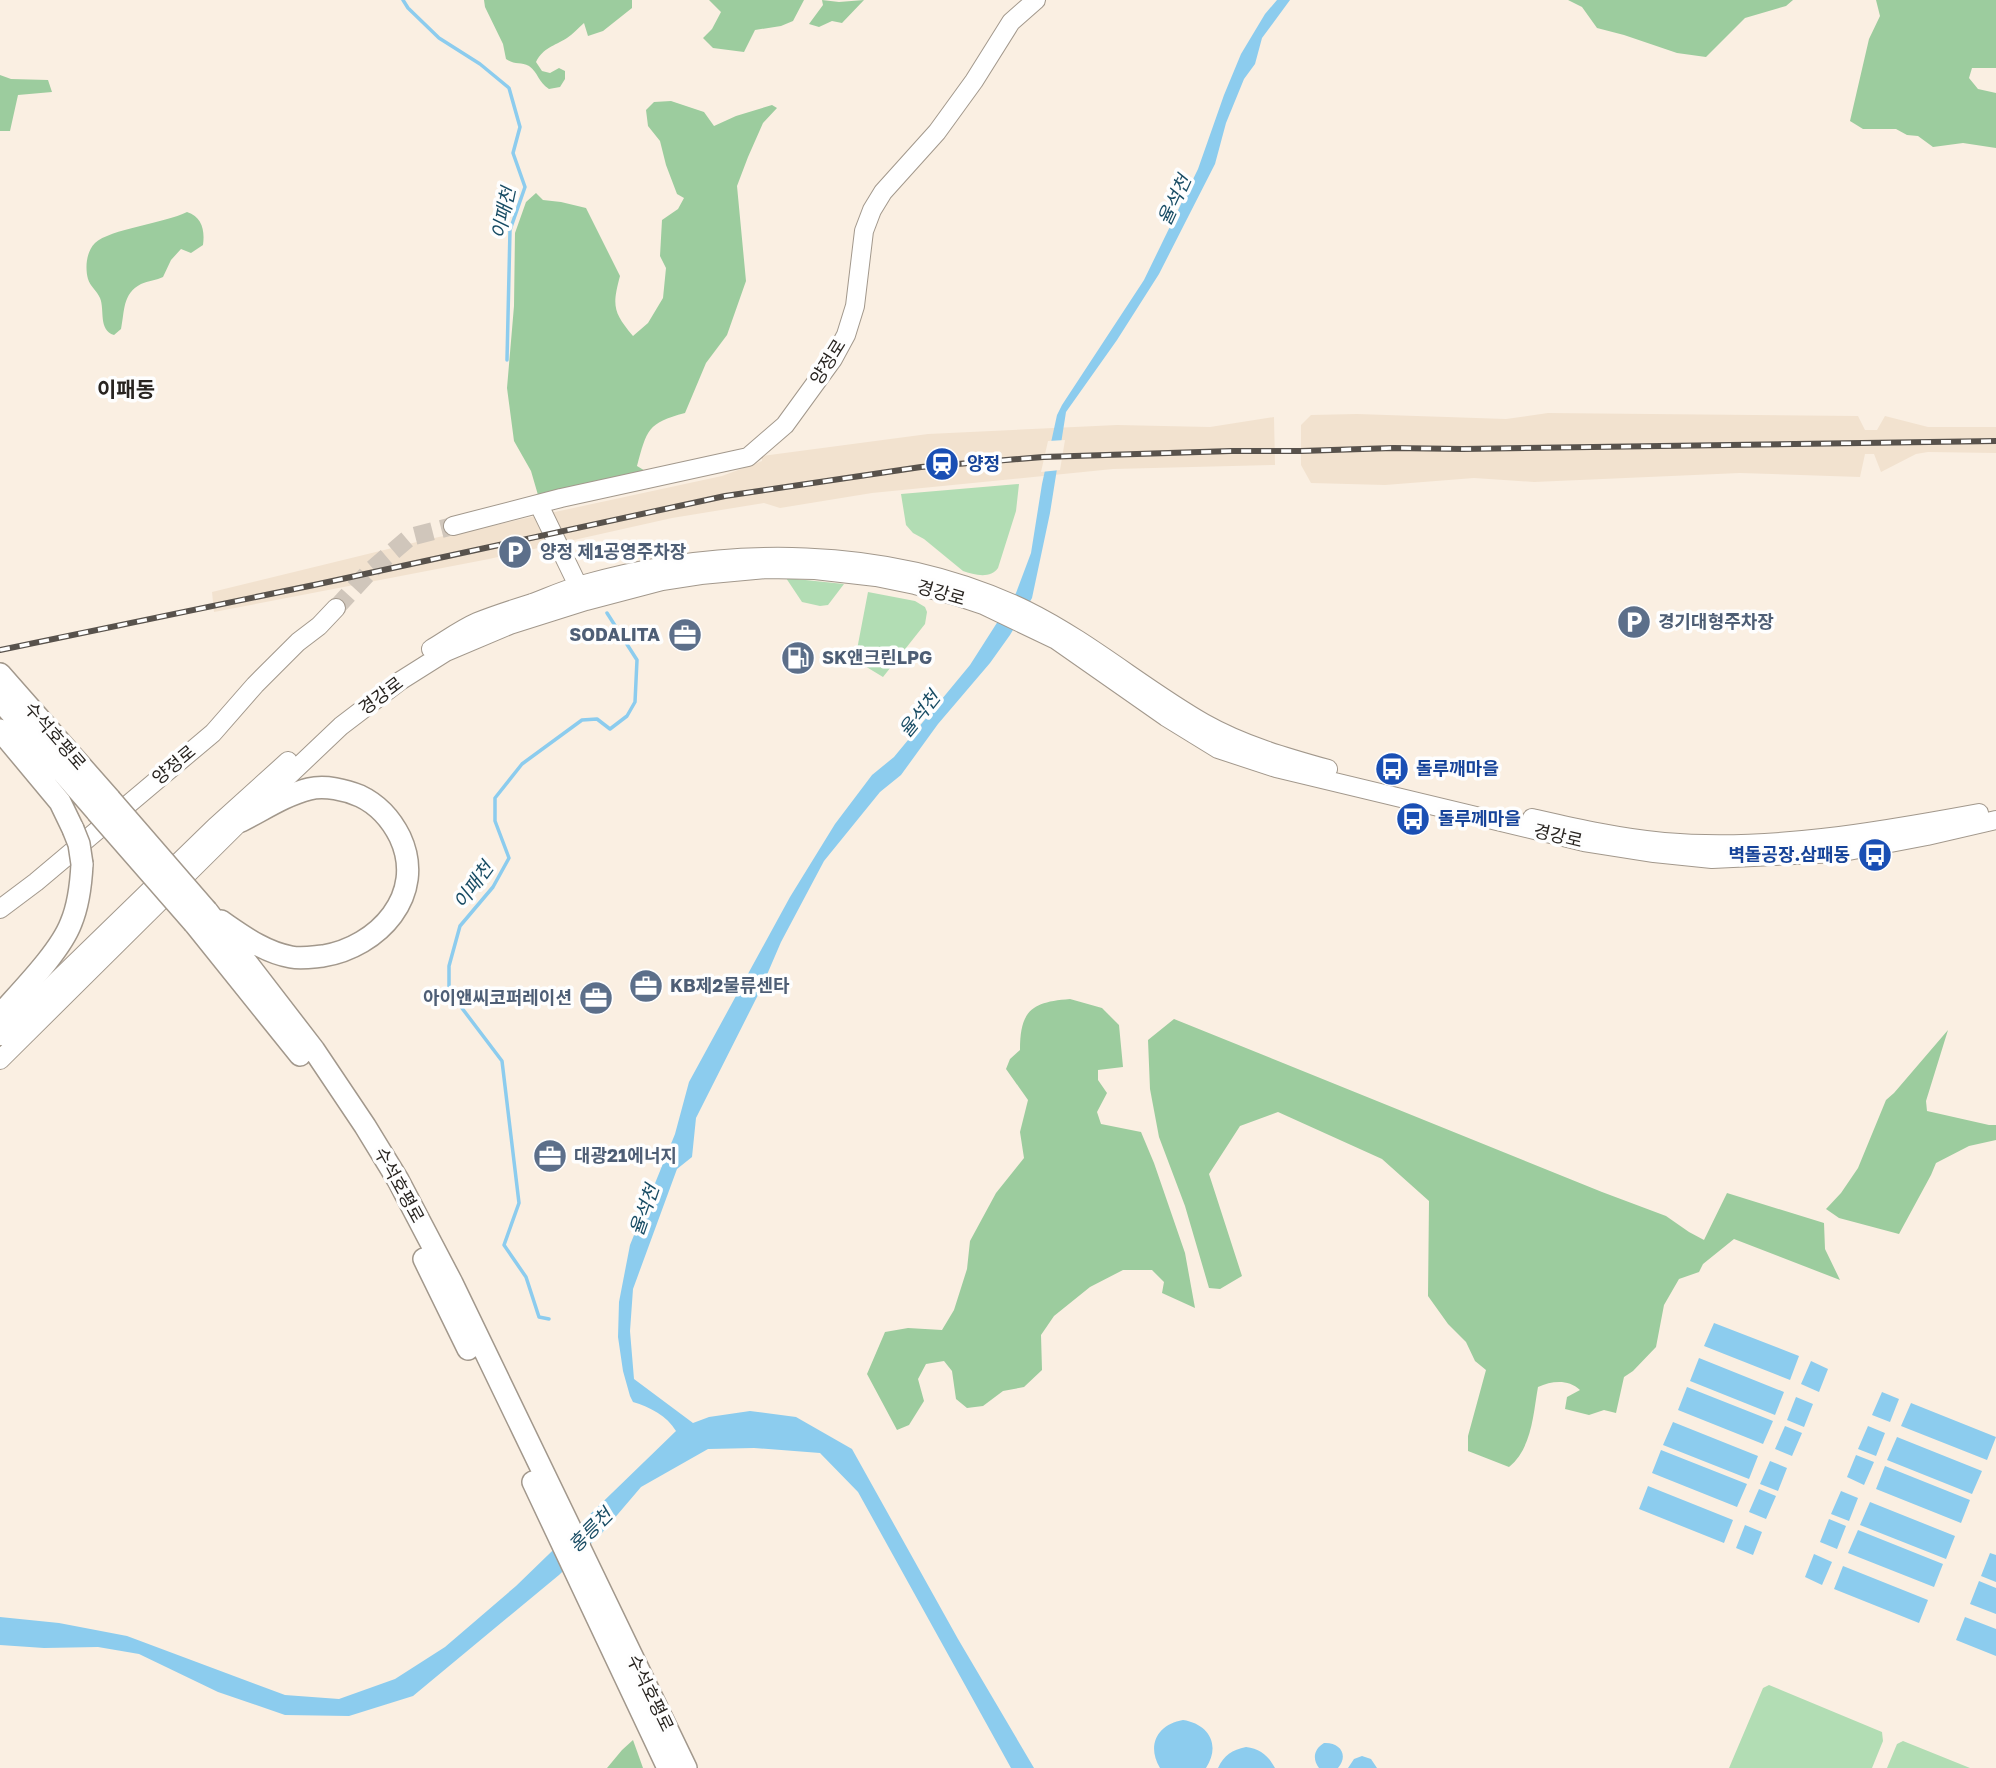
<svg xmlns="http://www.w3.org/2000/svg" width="1996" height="1768" viewBox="0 0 1996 1768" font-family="'Golos Text','Noto Sans KR',sans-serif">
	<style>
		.built { fill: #f2e2cf }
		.green { fill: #b2ddb4 }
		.forest { fill: #9ccc9e }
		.water { fill: #8cccee }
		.pier { fill: #faefe2 }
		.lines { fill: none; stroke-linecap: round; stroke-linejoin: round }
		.stream { stroke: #8cccee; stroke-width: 3.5 }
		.major-tunnel { stroke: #d0c6bb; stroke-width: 18; stroke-dasharray: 18 9; stroke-linecap: butt }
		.major-casing { stroke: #a2988c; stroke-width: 20 }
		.highway-casing { stroke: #a2988c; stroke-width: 24 }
		.major { stroke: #fff; stroke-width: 18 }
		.highway { stroke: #fff; stroke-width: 21 }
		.rail-casing { stroke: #58524c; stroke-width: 6 }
		.rail { stroke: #fefefe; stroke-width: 3.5; stroke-dasharray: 10; stroke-linecap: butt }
		.highway-bridge-casing { stroke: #a2988c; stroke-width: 24; stroke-linecap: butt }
		.highway-bridge { stroke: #fff; stroke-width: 21 }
		.labels { text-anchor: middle; stroke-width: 7; stroke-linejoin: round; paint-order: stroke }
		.street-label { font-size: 18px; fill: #282420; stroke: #fefefe }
		.transit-label { font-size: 18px; font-weight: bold; fill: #164399; stroke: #fefefe; text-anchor: start }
		.service-label { font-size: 18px; font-weight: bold; fill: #4e5e75; stroke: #fefefe; text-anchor: start }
		.water-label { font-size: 19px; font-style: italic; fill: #184c64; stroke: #fefefe }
		.quarter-label { font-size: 21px; font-weight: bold; fill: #282420; stroke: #fefefe }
	</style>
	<rect width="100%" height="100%" fill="#faefe2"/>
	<path class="built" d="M1548 413 1858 416 1865 430H1877L1885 416 1928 427H1996V453L1928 452 1916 454 1881 472 1874 454H1865L1860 477 1740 473 1534 482 1474 478 1385 485 1311 483 1301 465V425L1311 415 1357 414 1506 419Z
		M1274 417 1275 465 1113 469 872 493 780 508 764 503 672 518 489 559 214 612 212 592 425 540 722 476 762 461V456L928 434 1117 425 1210 427Z"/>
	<path class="green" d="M1019 484 1016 511 998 568C991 579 974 575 963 571L924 539 913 533 906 525 901 494Z
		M786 578 844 584 828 605 820 606 802 602Z
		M868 592 915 601 925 607 927 612 925 624 883 677 855 660Z
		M1769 1685 1882 1732 1883 1741 1872 1768H1729L1763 1688Z
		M1903 1741 1970 1768H1887L1897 1744Z"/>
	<path class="forest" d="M484 0H632V8L603 31 588 36 584 23C578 28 573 34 567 38 554 46 543 48 536 62L542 71 550 73 559 68 565 71V79L560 87 549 89C538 82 538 72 529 66 521 62 514 65 506 59L503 44 485 7Z
		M709 0H804L793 21 781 26 755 30 744 52 713 48 703 38 712 29 721 12Z
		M822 0 839 2 864 0 842 23 832 21 819 27 809 24 823 5Z
		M1568 0H1793L1786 6 1745 18 1706 57 1677 53 1624 35 1597 28 1582 7Z
		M1876 0H1996V68H1972L1969 78 1978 89 1996 93V148L1963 143 1933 147 1918 136 1907 135 1896 129H1863L1850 121 1869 39 1880 16Z
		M0 75 11 79 48 80 52 92 18 95 10 131H0Z
		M671 101 704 112 714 126 736 116 772 105 777 108 763 123 748 157 737 186 746 281 727 335 706 363 685 413C647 423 647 430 637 466L647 472 555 495H538L531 471 514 441 507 388 514 306 515 233 526 202 536 193 543 200 561 202 586 208 620 276C612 306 613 312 633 336L648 323 663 298 666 268 660 256 662 220 678 209 684 198 677 194 666 165 660 141 648 126 646 110 654 102Z
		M187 212C202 217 205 230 203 245L191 253 181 249 171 260 163 277C157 280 148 281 141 284 122 294 125 311 121 329L114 335C98 330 105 310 100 298 97 291 90 286 88 279 85 268 86 252 95 243 110 229 165 223 187 212Z
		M1070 999 1102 1008 1119 1025 1123 1067 1098 1070V1080L1107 1093 1097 1112 1101 1124 1141 1132 1154 1163 1185 1253 1195 1308 1162 1293 1164 1282 1152 1270H1123L1090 1287 1054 1316 1041 1335 1042 1370 1024 1387 1003 1391 983 1406 967 1408 956 1399 952 1371 944 1361 926 1364 918 1379 924 1401 909 1425 897 1430 867 1374 885 1332 908 1328 942 1330 954 1310 967 1269 970 1241 996 1193 1024 1158 1020 1132 1028 1100 1006 1069 1010 1059 1020 1050C1020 1010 1032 1002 1070 999Z
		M1174 1019 1602 1192 1666 1216 1689 1232 1704 1240 1727 1193 1824 1223 1825 1249 1840 1280 1734 1239 1703 1264 1699 1272 1679 1279 1664 1305 1656 1347 1633 1371 1624 1377 1616 1413 1604 1410 1589 1415 1565 1409 1567 1397 1580 1390C1568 1379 1552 1381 1538 1387 1533 1415 1532 1448 1509 1467L1468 1451V1436L1486 1370 1475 1361 1466 1342 1448 1324 1428 1296 1429 1201 1382 1159 1278 1112 1240 1126 1209 1174 1242 1276 1220 1289 1209 1288 1185 1206 1159 1137 1150 1089 1148 1040Z
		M1948 1030 1926 1101 1927 1111 1989 1125H1996V1140L1969 1146 1936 1163 1931 1175 1899 1234 1839 1218 1826 1209 1841 1193 1858 1168 1886 1100 1894 1093Z
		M633 1740 643 1768H607L622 1750Z"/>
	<path class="water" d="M1277 0H1290L1262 38 1255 64 1244 79 1226 123 1215 164 1159 274 1117 340 1066 412 1050 513 1032 598 1010 635 990 663 938 724 901 775 880 792 824 861 781 942 760 991 696 1118 692 1157 677 1169 633 1289 630 1331 634 1379 693 1423 709 1417 750 1411 796 1417 852 1449 958 1639 1034 1768H1011L858 1492 820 1453 754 1448 708 1449 641 1487 601 1534 559 1575 413 1696 349 1716 285 1715 218 1692 139 1654 98 1647 44 1648 0 1645V1617L59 1623 127 1636 285 1695 339 1699 395 1679 445 1647 516 1586 676 1431C667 1416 650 1407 633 1402L630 1396 623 1371 618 1337 619 1302 630 1245 675 1134 689 1082 790 897 835 824 872 775 894 757 970 665 1016 593 1031 553 1042 484 1057 415 1062 405 1144 280 1198 169 1224 95 1241 54 1265 14Z
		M1714 1323 1799 1356 1790 1380 1704 1346Z
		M1699 1358 1784 1392 1775 1415 1690 1381Z
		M1811 1361 1828 1369 1819 1392 1801 1384Z
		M1687 1387 1773 1421 1763 1444 1678 1410Z
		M1882 1392 1899 1399 1890 1422 1872 1415Z
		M1796 1397 1813 1404 1804 1427 1787 1420Z
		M1911 1403 1996 1437 1987 1460 1901 1426Z
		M1673 1422 1758 1456 1749 1479 1663 1445Z
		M1785 1426 1802 1433 1792 1456 1775 1449Z
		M1868 1426 1885 1433 1876 1456 1858 1449Z
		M1897 1437 1982 1471 1972 1494 1887 1460Z
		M1661 1450 1747 1484 1737 1507 1652 1473Z
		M1856 1455 1874 1462 1864 1485 1847 1477Z
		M1770 1461 1787 1468 1778 1491 1760 1484Z
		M1885 1466 1970 1500 1961 1523 1876 1489Z
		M1648 1486 1733 1520 1724 1543 1639 1509Z
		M1759 1489 1776 1496 1766 1519 1749 1512Z
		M1841 1491 1858 1498 1849 1521 1831 1514Z
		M1870 1502 1955 1536 1946 1559 1860 1525Z
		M1829 1519 1846 1526 1837 1549 1820 1542Z
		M1745 1525 1762 1532 1753 1555 1736 1548Z
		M1858 1530 1943 1564 1934 1587 1848 1553Z
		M1990 1553 1996 1555V1582L1981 1576Z
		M1814 1554 1832 1562 1822 1585 1805 1577Z
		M1843 1566 1928 1600 1919 1623 1834 1589Z
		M1979 1581 1996 1588V1614L1970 1604Z
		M1965 1617 1996 1629V1656L1956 1640Z
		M1183 1720C1209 1724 1221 1745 1206 1768H1160C1146 1745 1158 1724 1183 1720Z
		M1324 1743C1340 1742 1349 1755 1338 1768H1319C1312 1759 1314 1749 1324 1743Z
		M1246 1747C1260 1749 1268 1755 1275 1768H1218C1224 1755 1232 1750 1246 1747Z
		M1362 1756 1371 1759 1377 1768H1348L1354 1759Z"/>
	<path class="pier" d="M1065 440 1060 470 1041 472 1048 441Z"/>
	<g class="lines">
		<path class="stream" d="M403 0 408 8 439 38 480 64 509 88 520 127 513 153 525 187 510 230 507 360
			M549 1319 539 1317 526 1277 504 1245 519 1203 502 1061 449 991V966L460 926 493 887 509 858 495 821V798L522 764 582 720 597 719 610 729 627 716 635 702 637 660 607 613"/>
		<path class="major-tunnel" d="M336 608 370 571 410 537 453 526"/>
		<g class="major-casing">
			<path id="major" d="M539 505 583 596
				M453 526 561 498 748 457 785 425 833 359 846 335 855 306 864 231 872 210 883 192 937 132 974 81 1011 22 1036 0
				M431 649C446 640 461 629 477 622 494 615 513 609 532 603 548 597 564 590 581 585 724 544 890 544 1026 610 1089 641 1143 688 1204 723 1243 745 1285 757 1328 769
				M1532 818C1576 828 1619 838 1664 842 1769 851 1876 832 1979 813
				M0 909 36 882 213 733 255 685 298 642 319 626 336 608
				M0 1036 215 827 288 761
				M0 1060 241 821 341 726 400 681 446 652 510 625 586 601 662 581 701 575 767 569 815 570 876 577 915 585 956 596 983 605 1056 640 1166 717 1218 749 1276 768 1584 842 1654 853 1712 859 1838 853 1927 836 1996 820"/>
		</g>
		<g class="highway-casing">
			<path id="highway" d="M0 674 110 799
				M0 700 97 812
				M0 730 60 802 73 829
				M207 911 314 1050 365 1126 398 1180 452 1283 686 1768
				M221 921C243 936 264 952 291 957 302 959 312 957 323 956 378 947 427 895 400 837 391 819 379 805 360 796 346 790 325 785 309 789 285 795 263 810 241 821
				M194 923 300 1055
				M0 1015C21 991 60 952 71 923 79 904 81 884 82 864
				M424 1259 468 1349
				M533 1482 668 1768"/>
		</g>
		<use href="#major" class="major"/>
		<use href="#highway" class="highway"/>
		<g class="rail-casing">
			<path id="rail" d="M0 650 314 585 725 496 921 467 1043 457 1231 451H1301L1393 448 1463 449 1996 441"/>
		</g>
		<use href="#rail" class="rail"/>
		<g class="highway-bridge-casing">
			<path id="highway-bridge" d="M110 799 207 911
				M97 812 194 923
				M73 829 79 844 82 864"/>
		</g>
		<use href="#highway-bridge" class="highway-bridge"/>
	</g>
	<defs>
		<g id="station-disc" transform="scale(1.75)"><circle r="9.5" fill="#1a4fb4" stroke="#fefefe"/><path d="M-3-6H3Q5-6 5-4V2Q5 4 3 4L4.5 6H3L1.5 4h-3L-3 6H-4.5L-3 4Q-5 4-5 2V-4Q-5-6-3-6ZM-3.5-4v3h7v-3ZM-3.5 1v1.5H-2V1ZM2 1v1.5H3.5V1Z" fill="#fff"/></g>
		<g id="parking-disc" transform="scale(1.75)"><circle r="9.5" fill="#5c6f8a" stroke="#fefefe"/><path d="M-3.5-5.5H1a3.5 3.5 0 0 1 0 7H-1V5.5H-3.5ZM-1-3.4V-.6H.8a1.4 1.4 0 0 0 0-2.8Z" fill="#fff"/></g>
		<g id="office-disc" transform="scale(1.75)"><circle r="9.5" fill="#5c6f8a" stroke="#fefefe"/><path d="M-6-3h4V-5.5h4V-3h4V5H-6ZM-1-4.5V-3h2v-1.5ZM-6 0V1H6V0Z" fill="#fff"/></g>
		<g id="fuel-disc" transform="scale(1.75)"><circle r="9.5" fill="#5c6f8a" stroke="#fefefe"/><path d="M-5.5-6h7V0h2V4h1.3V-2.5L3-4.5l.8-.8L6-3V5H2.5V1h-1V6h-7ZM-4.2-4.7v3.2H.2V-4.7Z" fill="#fff"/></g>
		<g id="bus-disc" transform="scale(1.75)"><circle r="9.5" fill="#1a4fb4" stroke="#fefefe"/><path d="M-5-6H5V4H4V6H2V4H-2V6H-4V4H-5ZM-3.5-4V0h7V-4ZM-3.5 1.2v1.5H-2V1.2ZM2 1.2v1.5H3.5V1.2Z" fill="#fff"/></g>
	</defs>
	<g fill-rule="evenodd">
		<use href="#station-disc" x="942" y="464"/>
		<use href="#parking-disc" x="515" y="552"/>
		<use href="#parking-disc" x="1634" y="622"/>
		<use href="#office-disc" x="685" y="635"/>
		<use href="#fuel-disc" x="798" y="658"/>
		<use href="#bus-disc" x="1392" y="769"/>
		<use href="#bus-disc" x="1413" y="819"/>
		<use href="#bus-disc" x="1875" y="855"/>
		<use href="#office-disc" x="646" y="986"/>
		<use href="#office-disc" x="596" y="998"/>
		<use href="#office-disc" x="550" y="1156"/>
	</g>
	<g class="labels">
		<g class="street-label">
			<text transform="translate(828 362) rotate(-58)" y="6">양정로</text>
			<text transform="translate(941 593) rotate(16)" y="6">경강로</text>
			<text transform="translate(381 696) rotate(-37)" y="6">경강로</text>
			<text transform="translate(55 736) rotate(49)" y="6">수석호평로</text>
			<text transform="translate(174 765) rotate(-40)" y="6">양정로</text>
			<text transform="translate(1558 836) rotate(13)" y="6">경강로</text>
			<text transform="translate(399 1185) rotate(61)" y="6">수석호평로</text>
			<text transform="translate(650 1693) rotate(64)" y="6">수석호평로</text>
		</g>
		<g class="transit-label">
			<text x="967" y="470">양정</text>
			<text x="1416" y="775">돌루깨마을</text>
			<text x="1438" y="825">돌루께마을</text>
			<text x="1850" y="861" text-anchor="end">벽돌공장.삼패동</text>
		</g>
		<g class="service-label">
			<text x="540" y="558">양정 제1공영주차장</text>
			<text x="1658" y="628">경기대형주차장</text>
			<text x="660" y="641" text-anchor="end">SODALITA</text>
			<text x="822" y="664">SK앤크린LPG</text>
			<text x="670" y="992">KB제2물류센타</text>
			<text x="572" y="1004" text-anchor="end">아이앤씨코퍼레이션</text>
			<text x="574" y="1162">대광21에너지</text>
		</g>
		<g class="water-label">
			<text transform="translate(1174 200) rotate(-65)" y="7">율석천</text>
			<text transform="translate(503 213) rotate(-78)" y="7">이패천</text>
			<text transform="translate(919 714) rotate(-51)" y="7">율석천</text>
			<text transform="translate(473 885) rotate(-54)" y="7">이패천</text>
			<text transform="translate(644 1210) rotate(-71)" y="7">율석천</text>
			<text transform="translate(590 1530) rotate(-45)" y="7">홍릉천</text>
		</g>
		<g class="quarter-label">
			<text x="126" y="397">이패동</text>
		</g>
	</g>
</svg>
